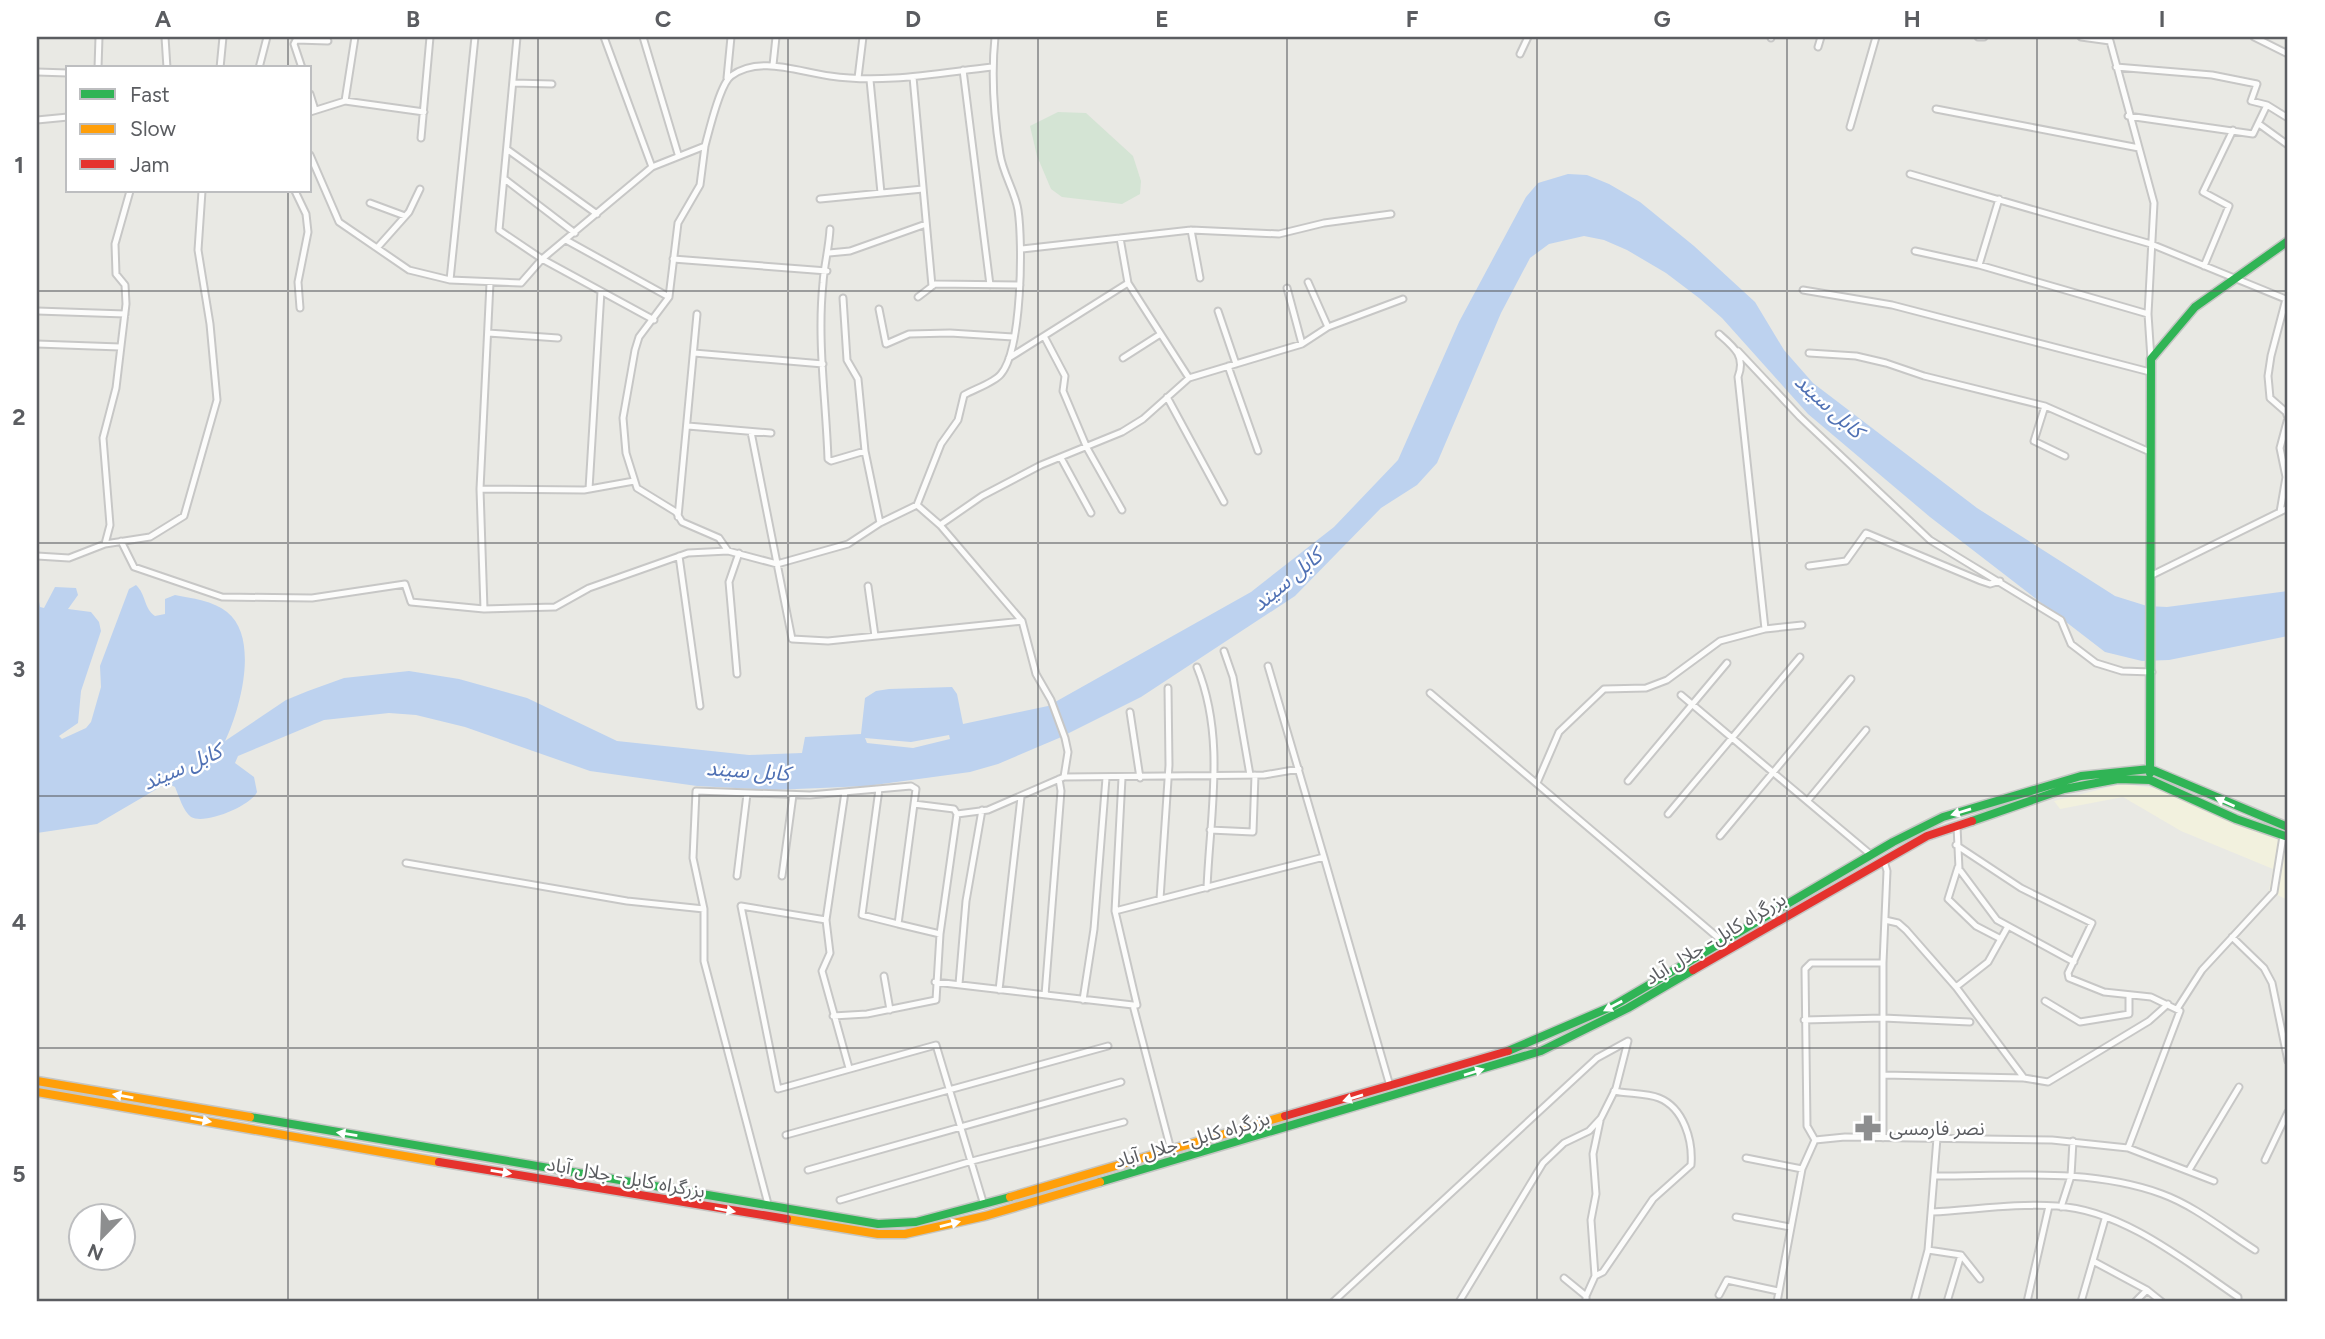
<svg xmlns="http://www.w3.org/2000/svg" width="2325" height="1339" viewBox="0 0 2325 1339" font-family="Figtree,'Noto Sans Arabic',sans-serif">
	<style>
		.commercial { fill: #f2f1de }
		.green { fill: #d4e4d4 }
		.water { fill: #bdd2ef; fill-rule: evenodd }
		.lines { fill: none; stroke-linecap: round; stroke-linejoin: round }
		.street-casing { stroke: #c7c7c6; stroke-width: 9 }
		.fast-casing { stroke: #c5c6c4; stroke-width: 11 }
		.slow-casing { stroke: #c5c6c4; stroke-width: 11 }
		.jam-casing { stroke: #c5c6c4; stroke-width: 11 }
		.street { stroke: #fcfcfb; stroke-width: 5 }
		.fast { stroke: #30b455; stroke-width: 8 }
		.slow { stroke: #ff9f0a; stroke-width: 8 }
		.jam { stroke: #e5322d; stroke-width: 8 }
		.oneway { fill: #fff }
		.grid { fill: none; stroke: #5b5d61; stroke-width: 2; stroke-opacity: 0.55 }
		.labels { text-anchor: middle; stroke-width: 5; stroke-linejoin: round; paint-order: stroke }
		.street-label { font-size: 19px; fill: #5b5d61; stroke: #fff }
		.poi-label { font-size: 19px; fill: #5b5d61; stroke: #fff; text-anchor: start }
		.water-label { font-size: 21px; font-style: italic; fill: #5071b4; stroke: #fff }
		.neatline { fill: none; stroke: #5b5d61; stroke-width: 2.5 }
		.grid-label { font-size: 23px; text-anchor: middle; font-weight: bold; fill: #5b5d61 }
	</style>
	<rect width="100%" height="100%" fill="#e9e9e4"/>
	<path class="commercial" d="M2122 784 2162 789 2288 844V900L2269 891 2273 869 2181 831 2123 797 2060 809 2054 801Z"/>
	<path class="green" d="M1058 112 1086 113 1133 156 1141 181 1140 194 1122 204 1062 197 1051 189 1037 156 1030 126Z"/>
	<path class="water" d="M1568 174 1587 175 1609 184 1640 202 1694 246 1755 302 1784 350 1813 383 1977 508 2115 596 2147 606 2167 607 2288 591V636L2169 660 2142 661 2105 652 1930 517 1808 414 1722 318 1699 298 1666 273 1627 250 1604 240 1584 236 1549 244 1530 258 1501 313 1437 463 1417 485 1381 508 1295 596 1141 697 1059 738 998 764 970 772 867 786 773 790 697 786 590 771 465 727 416 715 389 713 324 720 238 756 235 763 254 777 257 792C251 806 205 825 191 817 183 811 179 796 175 787L167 783 97 824 37 833V591L40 607 44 608 55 587 76 588 78 595 68 609 91 612 99 622 101 631 81 691 78 723 59 736 62 739 86 728 91 722 101 687 100 666 129 589 136 585C146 594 144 609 155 616L165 614V599L175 595C191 598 214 601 227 612 260 638 240 710 225 741L286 700 308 691 344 678 409 671 459 679 527 698 617 741 749 755 802 753 805 737 861 734 865 698 876 691 889 689 952 687 957 694 963 724 1048 706 1251 592 1334 527 1398 460 1459 322 1526 197 1538 183ZM949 735 950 739 913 748 867 743 865 738 911 742Z"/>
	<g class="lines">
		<g class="street-casing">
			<path id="street" d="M165 37 167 68
				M517 37 499 230 542 259 654 320
				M604 37 652 167
				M643 37 678 154
				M1978 37H1984
				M2081 37 2110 41 2154 203 2148 314 2151 359
				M2254 37 2288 54
				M1771 38V37
				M1818 47 1821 37
				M1520 54 1528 37
				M773 65 776 37
				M2116 67 2212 75 2257 84 2251 101 2267 105 2288 118
				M98 68 99 37
				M220 68 223 37
				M259 68 267 37
				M302 68 294 44 296 40 328 41
				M963 70 990 285
				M37 72 68 73
				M913 77 932 286
				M727 78 731 37
				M858 78 863 37
				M870 80 881 193
				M514 83 552 84
				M310 94 315 110
				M345 101 355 37
				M1936 109 2139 148
				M310 112 345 101 424 112
				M2128 116 2253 134 2267 105
				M37 120 68 117
				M2259 124 2288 145
				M1850 127 1876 37
				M421 138 430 37
				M705 146 700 185 678 223 669 297 639 337 635 350 623 418 626 453 637 488 676 512 682 522 719 538 728 551
				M508 150 597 214
				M310 155 339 222 409 270 450 280 521 283 542 259 652 167 705 146C709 131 720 84 731 76 759 55 799 72 830 76 884 84 938 73 992 67
				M1910 174 2151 244 2288 300
				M506 180 575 233
				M295 191 306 214 308 232 298 282 300 308
				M820 199 923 189
				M370 203 405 216
				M830 229C829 248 824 266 823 283 817 341 826 401 828 459L831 461 865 451
				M1191 230 1200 278
				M1120 238 1128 283 1189 378
				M566 240 669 297
				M377 248 409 212 420 189
				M1022 249 1191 230 1279 234 1324 223 1391 214
				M1915 251 1979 265 2148 314
				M829 253 850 251 926 224
				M673 259 827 271
				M1979 265 1999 199
				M2204 266 2229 206 2203 192 2233 130
				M450 280 475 37
				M1308 282 1328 327
				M1287 288 1302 344
				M1803 290 1892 305 2150 372
				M918 297 935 284 1020 285
				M843 298 847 360 858 379 865 451 880 523
				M879 309 886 344 909 334 950 333 1013 337
				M37 311 125 314
				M1218 311 1236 364
				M488 333 558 338
				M1719 334C1734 347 1746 356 1738 377L1765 629
				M1045 338 1065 376 1063 391 1087 448 1122 510
				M37 344 120 347
				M1738 351 1800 417 1930 540 2061 620 2071 644 2096 663 2122 671 2152 672
				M694 353 823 364
				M1809 353 1856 356 1886 363 1924 376 2045 406 2150 452
				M1009 358 1128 283
				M1123 358 1159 335
				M1228 366 1258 451
				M1167 397 1224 502
				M2045 406 2034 441 2065 456
				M688 426 771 433
				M751 432 792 639 828 641 1022 621
				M1061 458 1091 513
				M480 489 584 490 634 481
				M589 489 601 291
				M917 505 941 444 958 420 964 395C974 389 994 383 1001 374 1022 349 1023 243 1018 210 1015 191 1003 174 1000 154 994 116 991 76 995 37
				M2280 512 2286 477 2280 448 2288 418 2286 412 2270 398 2268 376 2271 356 2286 299
				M678 517 697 314
				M940 525 982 496 1041 465 1122 432 1143 419 1189 378 1302 344 1328 327 1403 299
				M121 541 134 567 222 597 312 598 405 584 411 602 484 609 555 607 589 588 688 553 728 551 777 564 848 544 880 523 917 505 940 525 1022 621 1036 674 1051 700 1065 738 1068 752 1064 777
				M105 544 110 525 103 438 116 388 126 304 125 285 116 274 115 244 130 191
				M37 556 69 558 105 544 150 537 184 516 217 400 210 324 198 250 202 191
				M679 556 700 706
				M1809 566 1846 561 1866 533 1981 581 1990 584 2000 581
				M2150 576 2288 508
				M868 586 875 636
				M484 609 480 489 490 283
				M1224 651 1233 677 1250 775
				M1197 667C1226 738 1210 814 1207 888
				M737 674 729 582 739 553
				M1430 693 1722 941
				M1681 695 1870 854
				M1130 712 1140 778
				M1628 781 1727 663
				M1537 783 1559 732 1604 689 1646 688 1667 680 1720 641 1765 629 1802 625
				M879 789 862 915 898 924
				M845 792 826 920 830 953 822 971 849 1068
				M1809 799 1866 730
				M914 804 954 809 957 814
				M1668 814 1800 657
				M1957 826 1959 869 1997 920 2074 962
				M1210 830 1253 832 1255 775
				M1720 836 1851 679
				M1956 845 2021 888 2092 923 2068 973 2069 978 2104 992 2151 997 2180 1011 2128 1148
				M1324 857 1390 1086
				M406 863 627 901 704 909 693 858 696 791 810 795 911 786 916 789 898 924 940 934
				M1958 867 1948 899 1976 926 2001 939
				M737 876 747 794
				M782 876 793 795
				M1160 899 1169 765 1168 688
				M704 909V961L768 1204
				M1115 911 1122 778
				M826 920 741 906 778 1089 936 1045 984 1205
				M1885 920 1898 923 1906 930 1956 987 2024 1078
				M2232 937 2264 968 2272 983 2288 1061
				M884 976 890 1010
				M935 982 1133 1005 1171 1150
				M959 984 966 901 982 810
				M1956 987 1988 962 2007 928
				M999 990 1021 797
				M1045 995 1061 791 1059 779
				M1083 1000 1094 929 1106 778
				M2045 1001 2080 1022 2129 1014V995
				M1133 1005H1137L1115 911 1324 857 1268 666
				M2177 1009 2202 970 2274 892 2283 836
				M833 1016 867 1014 936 1000 940 934 957 814 988 810 1064 777 1264 775 1299 769
				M1804 1020 1883 1018 1970 1022
				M1883 1075 2024 1078 2048 1082 2149 1021 2168 1004
				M786 1135 1108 1046
				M1883 1138V963L1887 871 1884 861
				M1815 1140 1807 1126 1805 969 1811 963H1883
				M1746 1158 1802 1169
				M2265 1160 2288 1112
				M808 1170 1121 1082
				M2189 1170 2239 1087
				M1937 1176C2011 1176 2091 1168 2162 1194 2195 1206 2225 1231 2255 1250
				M840 1200 972 1161 1124 1122
				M2061 1207 2071 1176 2073 1141
				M1932 1212C1973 1210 2016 1203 2057 1206 2123 1210 2185 1261 2238 1297V1302
				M1736 1217 1790 1227
				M1928 1250 1961 1255 1980 1279
				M2093 1261 2147 1290 2162 1302
				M1595 1276 1603 1272 1653 1199 1691 1165C1693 1141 1684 1108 1659 1098 1646 1093 1628 1094 1614 1091
				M1564 1278 1586 1296V1302
				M1719 1295 1727 1280 1778 1291
				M1586 1296 1595 1276 1591 1220 1596 1194 1593 1154 1600 1121
				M1333 1302 1597 1058 1628 1041 1616 1088 1601 1118 1589 1131 1564 1143 1543 1163 1459 1302
				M1777 1302 1802 1169 1815 1140 1845 1137 2052 1140 2128 1148 2214 1181
				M1914 1302 1928 1250 1937 1138
				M1947 1302 1961 1255
				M2027 1302 2049 1206
				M2081 1302 2105 1219
				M2135 1302 2147 1290"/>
		</g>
		<g class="fast-casing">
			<path id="fast" d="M2150 773 2151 359 2195 307 2288 241
				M1972 821 2064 789 2118 779 2150 780 2236 819 2288 837
				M1508 1051 1613 1006 1893 842 1943 817 2081 776 2150 769 2288 827
				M250 1117 878 1224 916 1222 1010 1197
				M1100 1182 1541 1051 1628 1008 1693 970"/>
		</g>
		<g class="slow-casing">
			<path id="slow" d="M37 1081 250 1117
				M37 1092 439 1162
				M1010 1197 1285 1116
				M787 1219 878 1234H905L985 1216 1100 1182"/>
		</g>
		<g class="jam-casing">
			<path id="jam" d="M1693 970 1927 836 1972 821
				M1285 1116 1508 1051
				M439 1162 787 1219"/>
		</g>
		<use href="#street" class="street"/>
		<use href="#fast" class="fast"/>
		<use href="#slow" class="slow"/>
		<use href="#jam" class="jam"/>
	</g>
	<defs><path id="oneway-solid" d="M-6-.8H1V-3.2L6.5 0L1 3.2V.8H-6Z" transform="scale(1.75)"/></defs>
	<g class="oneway">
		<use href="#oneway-solid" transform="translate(2225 802) rotate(-156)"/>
		<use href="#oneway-solid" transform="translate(1961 812) rotate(163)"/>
		<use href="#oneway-solid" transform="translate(1613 1006) rotate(152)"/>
		<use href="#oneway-solid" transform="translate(1474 1072) rotate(-17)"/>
		<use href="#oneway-solid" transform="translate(123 1096) rotate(-170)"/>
		<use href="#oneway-solid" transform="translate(1353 1098) rotate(163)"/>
		<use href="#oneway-solid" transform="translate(201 1120) rotate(10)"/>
		<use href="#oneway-solid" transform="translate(347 1134) rotate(-171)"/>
		<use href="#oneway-solid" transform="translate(501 1172) rotate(9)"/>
		<use href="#oneway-solid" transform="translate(725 1210) rotate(10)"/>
		<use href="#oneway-solid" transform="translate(950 1224) rotate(-14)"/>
	</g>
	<path class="grid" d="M288 37V68M538 37V1302M788 37V1302M1038 37V1302M1287 37V1302M1537 37V1302M1787 37V1302M2037 37V1302M288 191V1302M37 291H2288M37 543H2288M37 796H2288M37 1048H2288"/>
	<defs>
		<g id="pharmacy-bare" transform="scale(2.1)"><path d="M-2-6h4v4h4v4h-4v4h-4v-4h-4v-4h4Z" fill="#8d8e8f" stroke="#fff" stroke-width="2.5" paint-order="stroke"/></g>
	</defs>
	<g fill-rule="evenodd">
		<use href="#pharmacy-bare" x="1868" y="1128"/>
	</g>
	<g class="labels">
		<g class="street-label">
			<text transform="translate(1715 938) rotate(-31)" y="7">بزرگراه کابل- جلال آباد</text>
			<text transform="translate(1192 1139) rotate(-16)" y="7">بزرگراه کابل- جلال آباد</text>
			<text transform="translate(626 1177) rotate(10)" y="7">بزرگراه کابل- جلال آباد</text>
		</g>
		<g class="poi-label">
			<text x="1889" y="1135">نصر فارمسی</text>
		</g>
		<g class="water-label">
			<text transform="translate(1829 406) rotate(42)" y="7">کابل سيند</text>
			<text transform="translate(1287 580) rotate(-40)" y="7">کابل سيند</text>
			<text transform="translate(182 767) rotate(-24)" y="7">کابل سيند</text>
			<text transform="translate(748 771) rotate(4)" y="7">کابل سيند</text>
		</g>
	</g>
	<rect width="2325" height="1339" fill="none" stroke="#ffffff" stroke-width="77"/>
	<rect x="66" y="66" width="245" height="126" fill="#ffffff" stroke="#bdbec0" stroke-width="2"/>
	<rect x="80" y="89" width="35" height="10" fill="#30b455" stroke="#bdbec0" stroke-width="2"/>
	<text x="130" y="102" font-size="21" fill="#5b5d61">Fast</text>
	<rect x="80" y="124" width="35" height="10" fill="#ff9f0a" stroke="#bdbec0" stroke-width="2"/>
	<text x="130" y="136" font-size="21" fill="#5b5d61">Slow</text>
	<rect x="80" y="159" width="35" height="10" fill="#e5322d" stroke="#bdbec0" stroke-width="2"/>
	<text x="130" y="172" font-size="21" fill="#5b5d61">Jam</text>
	<g transform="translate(102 1237) rotate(203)"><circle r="33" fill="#ffffff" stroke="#bdbec0" stroke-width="2"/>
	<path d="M0-5L12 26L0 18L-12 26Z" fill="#8d8e8f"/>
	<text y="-10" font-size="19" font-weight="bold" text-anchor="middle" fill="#5b5d61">N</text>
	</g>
	<rect x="38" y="38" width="2248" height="1262" class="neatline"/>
	<g class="grid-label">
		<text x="163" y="27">A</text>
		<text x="413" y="27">B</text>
		<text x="663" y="27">C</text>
		<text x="913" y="27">D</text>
		<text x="1162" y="27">E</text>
		<text x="1412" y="27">F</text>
		<text x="1662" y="27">G</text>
		<text x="1912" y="27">H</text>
		<text x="2162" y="27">I</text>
		<text x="19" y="173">1</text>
		<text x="19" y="425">2</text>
		<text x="19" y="677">3</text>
		<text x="19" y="930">4</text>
		<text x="19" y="1182">5</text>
	</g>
</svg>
